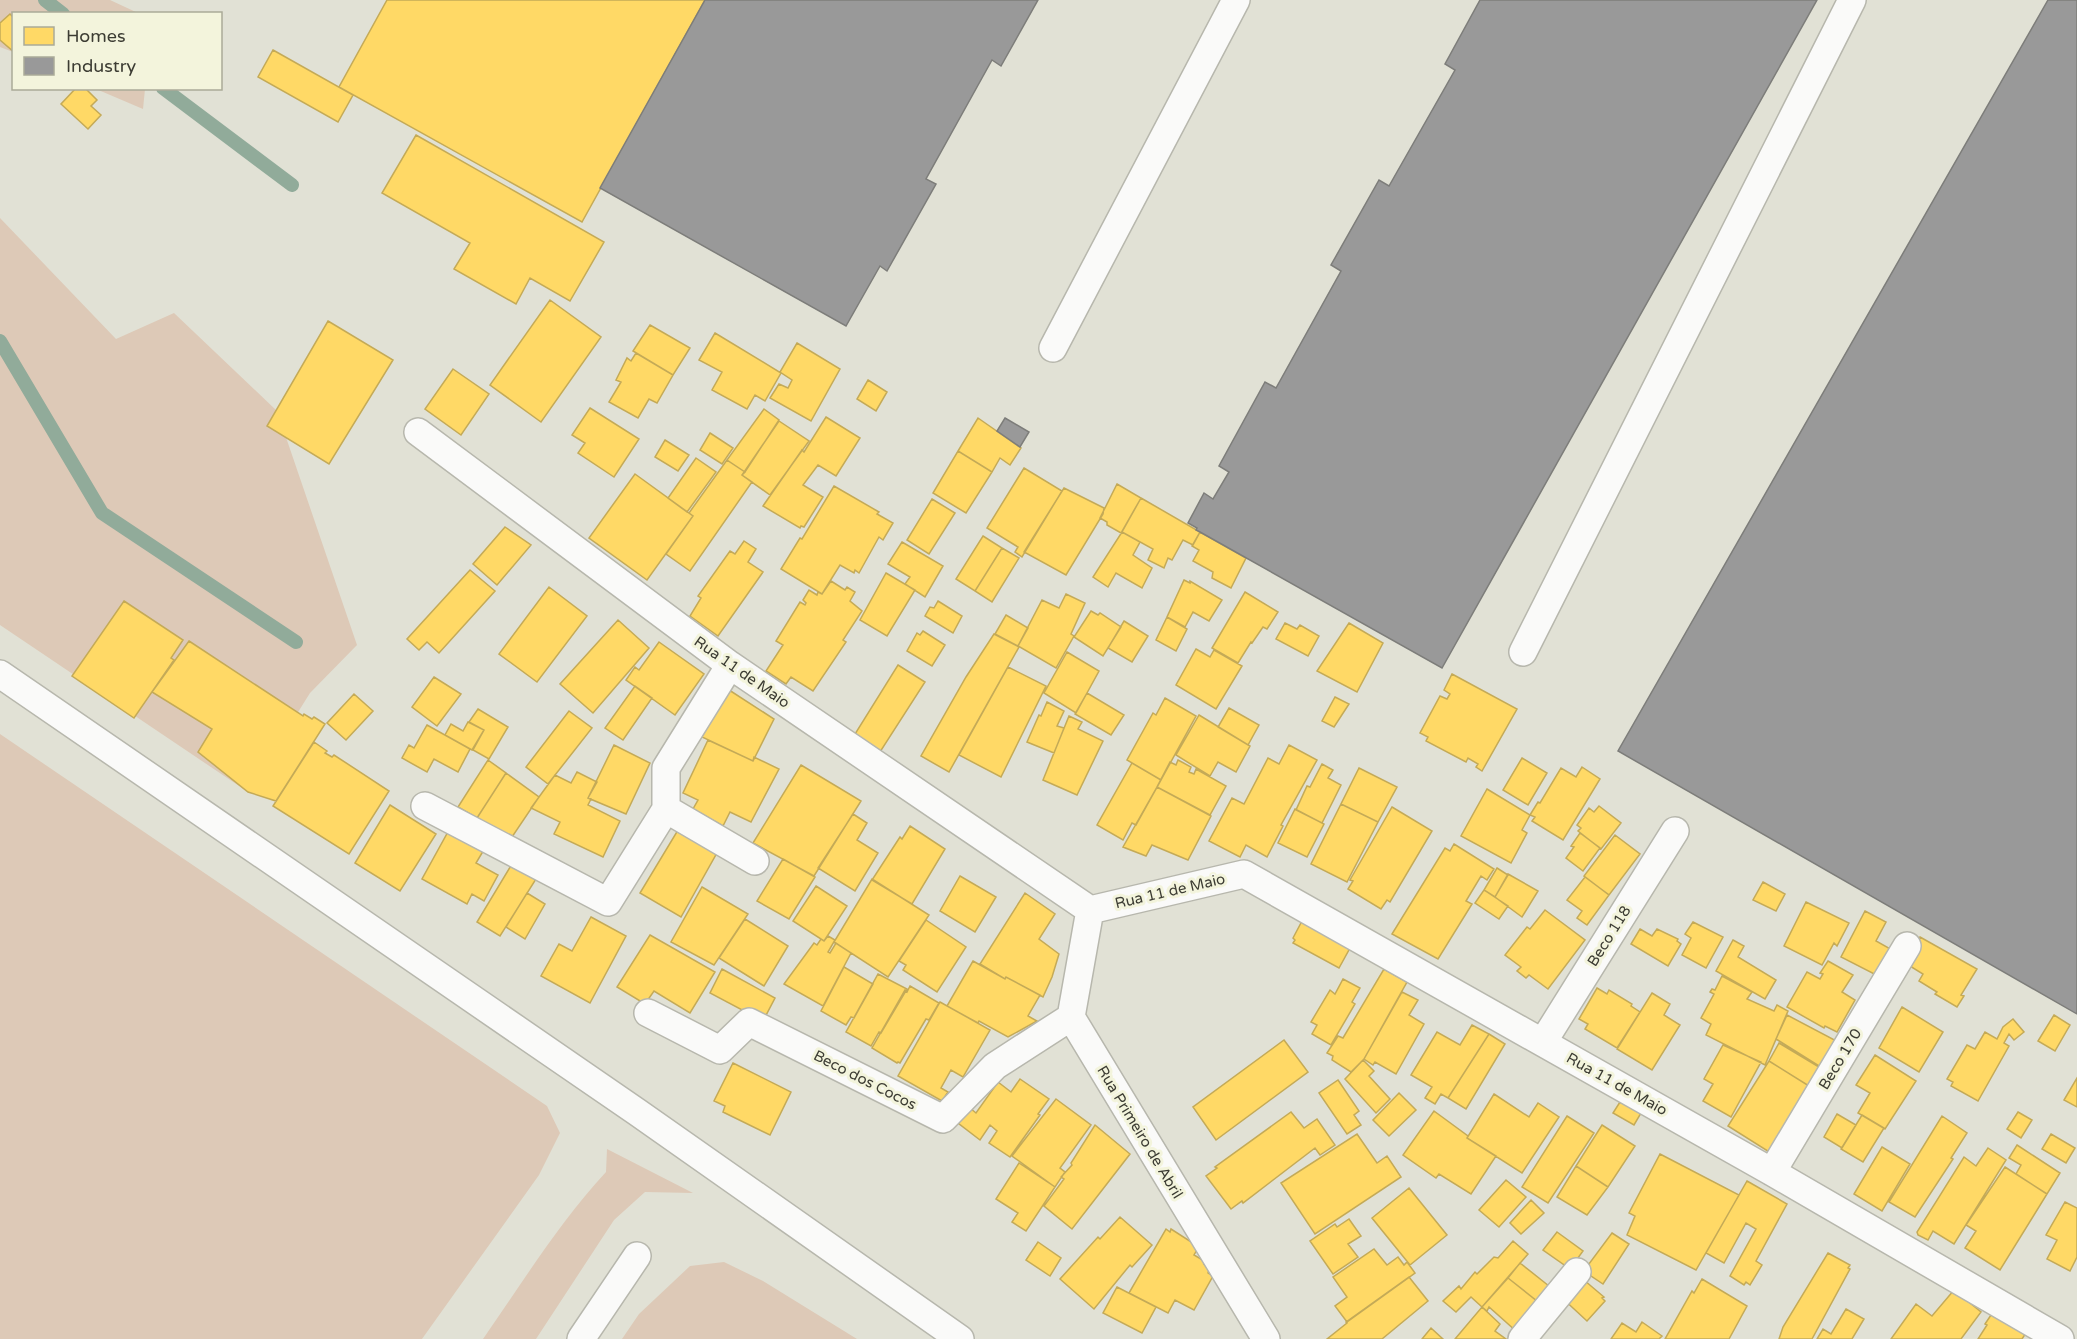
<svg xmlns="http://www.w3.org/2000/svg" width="2077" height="1339" viewBox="0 0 2077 1339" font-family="'Varela Round',sans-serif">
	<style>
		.green { fill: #ddc9b7 }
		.homes { fill: #ffd966; stroke: #c4aa57; stroke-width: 1.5 }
		.industry { fill: #999; stroke: #7d7d7a; stroke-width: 1.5 }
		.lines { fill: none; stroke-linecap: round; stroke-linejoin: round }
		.stream { stroke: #91ab9a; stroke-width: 14 }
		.service-casing { stroke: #b7b7ad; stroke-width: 30 }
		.service { stroke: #fafaf9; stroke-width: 27 }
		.labels { text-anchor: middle; stroke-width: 6; stroke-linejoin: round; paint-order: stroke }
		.street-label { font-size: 15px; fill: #3c3c33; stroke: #f3f4dc }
	</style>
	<rect width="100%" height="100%" fill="#e1e1d5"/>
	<path class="green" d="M0 0H110L138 13 14 14 13 52 0 47Z
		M96 89H145L143 109Z
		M0 218 116 339 174 313 277 411 357 645 310 693 248 792 0 625Z
		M0 734 547 1106 560 1133 539 1175 422 1339H0Z
		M607 1149 693 1193 645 1192 614 1220 536 1339H483C522 1283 559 1223 606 1172Z
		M724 1262 763 1281 857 1339H622L639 1314 690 1266Z"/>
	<path class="homes" d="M387 0H705L582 222 339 87Z
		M10 14 14 18V52L0 40V23Z
		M273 50 353 95 338 122 258 77Z
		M76 88H85L97 100 91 106 101 115 88 129 61 104Z
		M416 135 604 242 570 301 530 278 516 304 454 269 470 243 382 193Z
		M550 300 601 337 541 422 490 385Z
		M328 321 393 360 329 464 267 426Z
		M650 325 690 348 673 375 633 351Z
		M715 333 781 373 765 401 755 395 747 409 712 390 722 372 699 360Z
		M797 343 840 369 811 421 770 398 779 384 788 388 792 380 780 372Z
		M636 353 673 375 657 403 649 399 638 418 609 402 621 382 616 380 627 358 631 361Z
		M453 369 489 394 461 435 425 409Z
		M868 380 887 392 876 411 857 399Z
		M590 408 639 439 614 477 578 453 585 443 572 435Z
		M764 409 779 420 745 472 727 460Z
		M826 417 860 438 836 476 818 465 803 485 823 497 804 527 801 526 800 528 763 506 802 450 804 452Z
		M978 418 1021 448 1010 465 1000 458 992 472 958 451Z
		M779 421 809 441 770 495 742 475Z
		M710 433 733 448 722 464 700 450Z
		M665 440 689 455 678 471 655 457Z
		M958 451 992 472 966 513 933 493Z
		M696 458 716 472 687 512 668 498Z
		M727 460 745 472 742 475 752 482 690 571 666 554 693 516 689 513Z
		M1024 468 1062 491 1022 557 1015 552 1018 547 987 528Z
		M635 474 693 516 647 580 589 538Z
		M1117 484 1141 498 1121 533 1107 525V522L1100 518Z
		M834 486 879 512 877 514 893 523 883 540 879 537 859 573 855 570 854 573 840 565 822 594 781 569 800 538 802 539Z
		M1064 488 1104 508 1103 514 1066 575 1024 552Z
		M1141 498 1200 532 1193 545 1183 540 1172 560 1168 558 1164 568 1148 560 1153 549 1122 532Z
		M932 499 955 513 929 554 907 540Z
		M505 527 531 545 497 585 473 564Z
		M1122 532 1140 542 1133 555 1152 568 1142 588 1116 573 1108 587 1093 577Z
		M1200 532 1246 558 1231 588 1212 578 1213 572 1193 561 1199 550 1192 546Z
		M983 536 1002 548 975 591 956 579Z
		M744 541 756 549 748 562 763 572 718 636 690 616 701 598 698 596 730 551 735 554Z
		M902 542 943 566 925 597 905 584 910 577 888 564Z
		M1002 548 1019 558 992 602 975 591Z
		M470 570 495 591 439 653 427 642 419 650 407 639Z
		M886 573 915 590 887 636 860 620Z
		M1184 580 1190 583V581L1222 600 1209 621 1193 612 1185 627 1167 617Z
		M831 581 845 590 847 587 855 592 850 601 862 611 843 640 846 642 813 691 791 677 786 684 766 671 783 645 776 641 800 602 805 605 806 603 803 600 809 590 817 595 818 592 822 594Z
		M549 587 587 616 537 682 499 654Z
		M1245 592 1278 612 1267 629 1263 627 1252 643 1251 642 1238 663 1212 648Z
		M1066 594 1085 603 1071 634 1074 636 1056 668 1018 646 1042 600 1059 608Z
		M124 601 183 640 171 658 174 660 134 718 72 676Z
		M938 601 962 616 953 633 925 616 930 607 934 608Z
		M1091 611 1098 615 1100 613 1121 627 1103 656 1074 637Z
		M1006 615 1028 628 1018 646 995 634Z
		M1167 617 1187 629 1176 651 1156 640Z
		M618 620 649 648 593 713 560 684Z
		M1124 621 1148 636 1132 662 1108 648Z
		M1285 623 1297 629 1300 625 1319 636 1308 656 1276 639Z
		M1349 623 1383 643 1357 692 1317 671Z
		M923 631 945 645 932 666 907 651 917 633 920 635Z
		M994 634 1019 647 949 772 921 756 966 677Z
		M189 641 303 716 304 714 312 719 314 717 325 724 276 801 248 792 198 752 212 729 152 692Z
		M659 642 704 674 675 715 626 680 635 667 639 670Z
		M1196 649 1210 657 1214 650 1242 666 1216 709 1176 685Z
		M1067 652 1099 671 1076 713 1044 693Z
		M898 665 925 682 880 752 855 734Z
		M1008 667 1046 686 1001 777 959 755Z
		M1452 674 1517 709 1482 771 1476 767 1478 764 1468 758 1466 762 1426 741 1428 737 1420 733 1440 696 1447 699 1450 694 1444 690Z
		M434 677 461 694 437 726 412 707Z
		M635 686 652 698 623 740 605 728Z
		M726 688 774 719 753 761 702 737Z
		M1087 693 1124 715 1111 735 1075 714Z
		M354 694 373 711 346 740 327 723Z
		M1335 697 1349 704 1334 727 1322 721Z
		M1165 698 1196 716 1161 780 1127 760 1153 713 1156 715Z
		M1047 702 1064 711 1057 726 1064 728 1054 753 1027 742 1039 715 1041 716Z
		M1229 708 1259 725 1248 745 1218 727Z
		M478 709 508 727 489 759 473 750 484 730 469 722Z
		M569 711 592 728 548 784 526 767Z
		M1199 715 1250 746 1236 772 1218 762 1210 776 1176 755Z
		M1069 716 1082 722 1078 729 1103 741 1077 795 1043 780Z
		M468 722 484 730 472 750 445 735 451 724 463 731Z
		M427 725 470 749 458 772 434 759 427 772 402 758 409 745 414 748Z
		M708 740 753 761 754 757 779 769 751 822 730 812 723 826 693 809 698 800 683 793Z
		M314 742 327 751 325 753 332 757 334 755 389 791 349 854 273 806Z
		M614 745 650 763 626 814 588 798Z
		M1289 745 1317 760 1281 825 1283 826 1267 857 1246 845 1240 857 1209 841 1232 798 1244 804 1268 758 1279 764Z
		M1522 758 1547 773 1528 805 1503 790Z
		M488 760 506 773 477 818 458 807Z
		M1178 760 1191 767 1189 772 1194 774 1196 769 1226 786 1210 815 1157 787 1170 762 1176 765Z
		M1132 763 1161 780 1136 825 1132 823 1123 840 1097 825Z
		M1322 764 1333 770 1328 778 1341 785 1322 823 1296 810 1307 786 1310 787Z
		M801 765 861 801 814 876 753 843Z
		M1582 767 1600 779 1563 840 1532 821 1535 817 1530 815 1538 802 1540 803 1561 768 1576 777Z
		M1359 768 1397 787 1378 822 1341 804Z
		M577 772 597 782 588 798 591 799 588 805 620 821 603 857 554 834 560 822 531 808 555 775 571 783Z
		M506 773 539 797 512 837 477 818Z
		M1157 787 1211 816 1188 860 1152 845 1146 856 1123 847Z
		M1487 789 1530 815 1522 830 1527 833 1511 863 1461 836Z
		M1341 804 1378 822 1347 882 1311 864Z
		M390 805 436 834 400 891 355 863Z
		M1599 806 1621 823 1601 849 1578 831 1581 828 1577 825 1589 808 1594 812Z
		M1392 807 1432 831 1390 902 1387 900 1381 909 1348 889 1353 881 1350 880Z
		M1295 809 1324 824 1307 857 1278 843Z
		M853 814 867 823 857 840 878 853 855 891 818 868Z
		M910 826 945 849 912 904 872 880 900 837 902 839Z
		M449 830 485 848 476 863 498 875 484 901 472 894 467 904 422 879Z
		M678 830 718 851 681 917 640 893Z
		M1580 833 1600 848 1583 871 1566 858 1574 847 1571 846Z
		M1615 835 1640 854 1609 895 1584 876Z
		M1454 844 1494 869 1487 880 1481 876 1466 901 1472 904 1438 959 1392 934 1445 848 1450 851Z
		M783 859 815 877 789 919 757 901Z
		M512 864 536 879 500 936 477 922Z
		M1497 868 1508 875 1495 897 1484 890Z
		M1508 874 1538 891 1522 917 1495 897Z
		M960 876 996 897 975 932 940 911Z
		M1585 877 1609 895 1587 925 1577 918 1582 911 1567 900Z
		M872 879 929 915 888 977 834 942Z
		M1763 882 1785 894 1776 911 1753 900Z
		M816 886 847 906 824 941 793 921Z
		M702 887 748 914 714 965 671 942Z
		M1484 890 1508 906 1499 919 1475 903Z
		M527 893 545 904 525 939 506 927Z
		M1025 893 1055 914 1039 939 1059 954 1052 977 1043 997 1006 977 1005 979 980 964Z
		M1806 902 1849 923 1837 946 1834 943 1822 965 1784 946Z
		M1545 910 1585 940 1548 989 1529 975 1526 978 1517 971 1521 967 1505 955 1527 927 1530 929Z
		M1865 911 1886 922 1876 941 1894 951 1884 979 1841 957Z
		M591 917 626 936 590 1003 541 976 559 944 572 951Z
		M745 919 788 946 764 986 719 958Z
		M926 920 966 947 937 992 903 970 906 965 899 961Z
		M1302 921 1350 948 1339 968 1293 943 1295 940 1293 938Z
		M1693 922 1723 937 1706 968 1682 955 1691 938 1685 934Z
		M1640 929 1652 936 1657 929 1678 939 1677 941 1681 944 1668 966 1631 944Z
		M650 935 715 972 690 1013 654 991 645 1004 617 987Z
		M828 936 835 940 828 952 830 953 836 943 851 953 823 1006 784 984 814 943 817 945 821 939 824 941Z
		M1920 937 1977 969 1961 995 1964 996 1957 1007 1935 994 1937 992 1919 981 1923 974 1905 963Z
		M1733 940 1744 946 1738 957 1776 980 1765 999 1716 971Z
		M973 961 1005 979 1006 977 1040 995 1028 1016 1037 1021 1008 1037 979 1021 978 1023 947 1006Z
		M1828 961 1853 975 1842 992 1855 1000 1837 1032 1825 1026 1824 1028 1787 1007 1807 972 1820 979 1823 974 1820 973Z
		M844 967 873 984 854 1018 851 1017 846 1025 821 1011Z
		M722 969 775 998 763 1021 710 993Z
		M1384 969 1407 982 1364 1059 1351 1072 1332 1060 1333 1056 1327 1053 1338 1036 1343 1038Z
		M878 974 907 989 881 1033 879 1032 871 1046 846 1032Z
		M1722 976 1752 992 1747 999 1774 1011 1777 1005 1788 1011 1765 1065 1706 1035 1711 1024 1701 1018 1714 994 1710 992 1712 989 1715 990Z
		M1343 979 1360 988 1352 1002 1355 1004 1331 1045 1312 1034 1317 1025 1311 1022 1330 990 1335 994Z
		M910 986 939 1003 929 1020 926 1019 900 1063 898 1062 897 1063 872 1048 905 990 907 992Z
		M1597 988 1607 994 1609 990 1632 1004 1631 1006 1640 1012 1617 1048 1585 1029 1588 1024 1579 1019Z
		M1402 992 1418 1000 1409 1015 1424 1024 1396 1074 1375 1062 1373 1065 1364 1059Z
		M1652 993 1670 1004 1664 1015 1680 1025 1652 1070 1617 1049Z
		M940 1002 990 1030 963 1077 951 1070 941 1088 948 1092 942 1101 898 1076Z
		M1902 1007 1943 1032 1919 1072 1879 1048Z
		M1787 1015 1844 1045 1827 1071 1776 1039Z
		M2054 1015 2070 1025 2055 1051 2038 1041Z
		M2013 1019 2024 1032 2014 1040 2009 1034 2004 1043 2009 1046 1978 1101 1951 1086 1953 1082 1947 1079 1967 1045 1975 1049 1985 1032 1997 1039 2003 1027Z
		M1472 1025 1489 1034 1448 1098 1441 1094 1435 1104 1425 1098 1432 1087 1411 1075 1437 1032 1460 1045Z
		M1489 1034 1505 1044 1466 1109 1448 1098Z
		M1284 1040 1308 1072 1216 1140 1193 1107Z
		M1779 1043 1829 1073 1817 1091 1769 1061Z
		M1723 1045 1761 1062 1731 1117 1703 1101 1713 1084 1704 1079Z
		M1875 1055 1916 1081 1885 1129 1858 1113 1870 1093 1856 1085Z
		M1363 1060 1374 1071 1369 1076 1390 1099 1376 1113 1345 1079Z
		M1769 1061 1817 1091 1774 1155 1728 1126Z
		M733 1063 791 1092 770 1135 723 1112 725 1106 714 1101Z
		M2077 1078V1107L2064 1100Z
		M1020 1079 1049 1099 1038 1114 1040 1115 1010 1157 989 1143 997 1131 990 1125 980 1140 958 1123 970 1108 976 1113 998 1082 1011 1092Z
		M1338 1080 1359 1111 1354 1115 1361 1125 1347 1134 1319 1093Z
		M1399 1093 1416 1110 1389 1136 1373 1120Z
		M1494 1094 1529 1117 1538 1103 1559 1117 1522 1173 1467 1138Z
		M1056 1099 1091 1125 1060 1168 1065 1172 1055 1187 1012 1156Z
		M1620 1102 1641 1113 1634 1125 1613 1113Z
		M1434 1111 1468 1136 1467 1138 1496 1156 1471 1194 1439 1174 1436 1178 1403 1155Z
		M1291 1112 1304 1128 1317 1119 1335 1145 1320 1155 1315 1148 1243 1203 1242 1201 1231 1209 1206 1176 1217 1168 1215 1167Z
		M2018 1112 2032 1120 2021 1138 2007 1129Z
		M1837 1114 1856 1125 1842 1148 1824 1137Z
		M1862 1115 1884 1128 1863 1162 1841 1149Z
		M1567 1116 1594 1133 1548 1203 1522 1187Z
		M1942 1116 1967 1133 1951 1158 1953 1159 1915 1217 1889 1202Z
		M1095 1125 1130 1154 1072 1229 1044 1206 1064 1179 1061 1177 1072 1165 1071 1163Z
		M1602 1125 1635 1146 1608 1187 1576 1166Z
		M1357 1134 1377 1163 1387 1156 1401 1177 1315 1234 1281 1183Z
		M2051 1134 2075 1148 2066 1163 2042 1149Z
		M2017 1145 2060 1173 2047 1194 2016 1174 2021 1165 2009 1158Z
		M1882 1147 1910 1164 1882 1211 1854 1194Z
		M1988 1148 2006 1160 1954 1244 1933 1231 1928 1240 1918 1235 1917 1232 1964 1157 1976 1166Z
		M1660 1154 1739 1195 1696 1270 1627 1235 1635 1216 1629 1213Z
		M1019 1163 1055 1187 1026 1231 1012 1222 1018 1213 996 1199Z
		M1576 1166 1608 1187 1587 1215 1557 1197Z
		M2005 1167 2047 1194 2000 1270 1965 1248 1976 1231 1966 1225Z
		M1506 1180 1526 1197 1499 1227 1479 1210Z
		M1747 1181 1787 1204 1756 1261 1762 1265 1750 1285 1746 1282 1744 1285 1730 1276 1756 1229 1746 1223 1724 1263 1706 1253Z
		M1409 1188 1447 1235 1410 1265 1372 1218Z
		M1531 1200 1544 1213 1521 1234 1510 1223Z
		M2065 1202 2077 1208V1257L2070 1271 2047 1259 2057 1240 2046 1235Z
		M1120 1217 1152 1245 1132 1267 1130 1265 1094 1309 1060 1279 1098 1237 1100 1239Z
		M1349 1219 1361 1236 1348 1244 1358 1257 1333 1274 1310 1241 1335 1224 1337 1227Z
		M1166 1229 1170 1232 1171 1229 1196 1245 1198 1248 1194 1255 1206 1262 1204 1264 1209 1270 1208 1273 1213 1276 1194 1310 1175 1300 1168 1313 1129 1293Z
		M1557 1232 1583 1251 1570 1269 1543 1250Z
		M1612 1233 1629 1244 1603 1284 1582 1270 1586 1268Z
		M1513 1241 1528 1254 1482 1307 1471 1297 1456 1312 1443 1301 1459 1286 1461 1289 1475 1272 1477 1274 1494 1257 1498 1258Z
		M1038 1242 1061 1258 1050 1276 1026 1260Z
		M1374 1249 1387 1265 1398 1257 1404 1265 1407 1262 1415 1273 1347 1322 1335 1306 1347 1297 1333 1277Z
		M1828 1253 1850 1265 1848 1268 1850 1269 1812 1339H1779L1783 1327Z
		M1520 1263 1549 1286 1537 1301 1508 1278Z
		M1578 1275 1604 1297 1602 1298 1605 1301 1587 1321 1560 1296Z
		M1409 1277 1428 1301 1382 1339H1327L1347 1323 1346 1322Z
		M1508 1278 1542 1305 1516 1331 1489 1307 1487 1311 1482 1307Z
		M1702 1279 1747 1306 1729 1339H1665L1692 1291 1694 1293Z
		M1117 1287 1156 1307 1142 1333 1103 1313Z
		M1954 1290 1981 1312 1961 1339H1891L1916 1304 1932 1316Z
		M1482 1307 1500 1324 1495 1331 1506 1339H1455Z
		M1846 1309 1864 1319 1852 1339H1817L1823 1329 1831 1334Z
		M1993 1312 2026 1333 2022 1339H1978L1987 1325 1985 1324Z
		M1642 1322 1662 1336 1659 1339H1611L1622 1323 1636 1332Z
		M1431 1328 1443 1339H1422Z"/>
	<path class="industry" d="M705 0H1038L1001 66 992 60 926 179 936 184 887 271 880 266 846 326 600 188Z
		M1480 0H1817L1442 668 1200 532 1196 530 1197 528 1188 523 1204 493 1213 499 1229 472 1219 466 1265 382 1276 388 1341 271 1331 265 1379 180 1389 186 1455 70 1445 64Z
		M2048 0H2077V1014L1618 751Z
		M1005 418 1029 432 1020 447 997 431Z"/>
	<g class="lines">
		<path class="stream" d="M45 0 63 14
			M163 88 292 185
			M0 341 102 513 296 642"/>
		<g class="service-casing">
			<path id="service" d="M1053 348 1236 0
				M418 432 730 665 1090 910 1244 874 1772 1172 2060 1339
				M1523 652 1852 0
				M0 674 637 1112 960 1339
				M425 806 608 902 666 809V768L730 665
				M666 809 755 861
				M1090 910 1071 1017 1266 1339
				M648 1013 720 1050 749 1022 943 1119 995 1066 1071 1017
				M1543 1042 1675 831
				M1772 1172 1907 946
				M581 1339 637 1256
				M1522 1339 1577 1272"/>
		</g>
		<use href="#service" class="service"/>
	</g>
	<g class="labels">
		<g class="street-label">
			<text transform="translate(742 672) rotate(35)" y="5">Rua 11 de Maio</text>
			<text transform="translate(1170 891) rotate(-13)" y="5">Rua 11 de Maio</text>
			<text transform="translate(1609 936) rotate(-58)" y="5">Beco 118</text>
			<text transform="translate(1840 1059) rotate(-59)" y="5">Beco 170</text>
			<text transform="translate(865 1080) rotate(27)" y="5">Beco dos Cocos</text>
			<text transform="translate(1617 1084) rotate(29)" y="5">Rua 11 de Maio</text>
			<text transform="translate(1140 1132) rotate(59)" y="5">Rua Primeiro de Abril</text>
		</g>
	</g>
	<rect x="12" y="12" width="210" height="78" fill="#f3f4dc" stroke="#aaaa98" stroke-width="1.5"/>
	<rect x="24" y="27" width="30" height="18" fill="#ffd966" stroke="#aaaa98" stroke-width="1.5"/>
	<text x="66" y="42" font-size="18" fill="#3c3c33">Homes</text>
	<rect x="24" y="57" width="30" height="18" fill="#999999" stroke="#aaaa98" stroke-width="1.5"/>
	<text x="66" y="72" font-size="18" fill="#3c3c33">Industry</text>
</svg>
